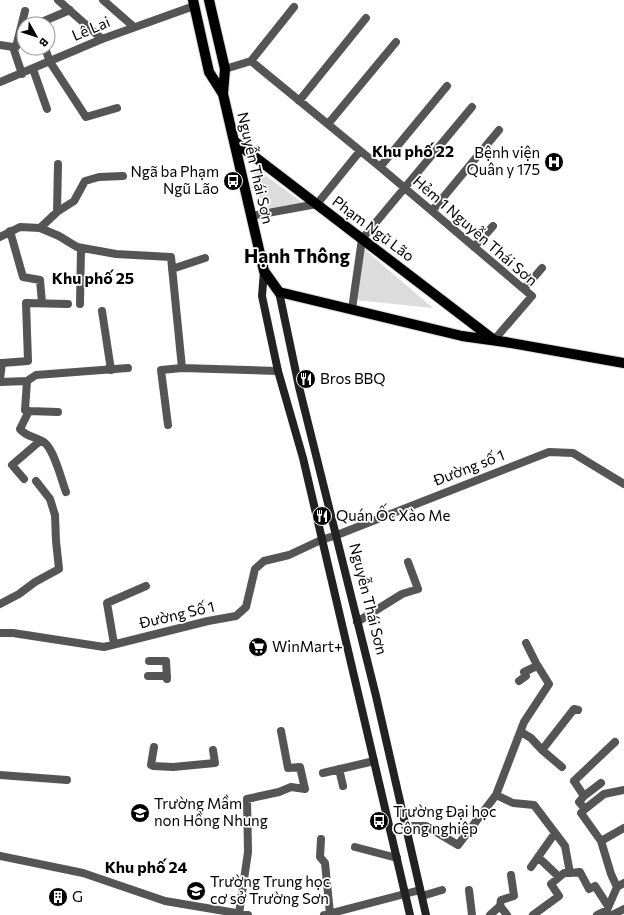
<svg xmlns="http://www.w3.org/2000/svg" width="624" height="915" viewBox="0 0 624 915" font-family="Commissioner,sans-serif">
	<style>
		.green { fill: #dcdcdc }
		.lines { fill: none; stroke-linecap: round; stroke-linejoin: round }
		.primary-casing { stroke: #dbdbdb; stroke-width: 12 }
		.minor { stroke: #555; stroke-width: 8 }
		.secondary { stroke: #222; stroke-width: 8 }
		.primary { stroke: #000; stroke-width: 10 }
		.labels { text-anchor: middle; stroke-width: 3.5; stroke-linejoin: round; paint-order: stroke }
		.street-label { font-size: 15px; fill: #000; stroke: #fff }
		.poi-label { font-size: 15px; fill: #000; stroke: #fff; text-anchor: start }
		.neighbourhood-label { font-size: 16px; font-weight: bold; fill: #000; stroke: #fff }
		.district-label { font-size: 19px; font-weight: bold; fill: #000; stroke: #fff }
	</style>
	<rect width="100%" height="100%" fill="#fff"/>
	<path class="green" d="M253 166 303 203 261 213Z
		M364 249 433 308 355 300Z"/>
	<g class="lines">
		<g class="primary-casing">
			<path id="primary" d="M193 0 209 72 223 94
				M209 0 225 69 223 94 264 271 279 292 462 336 505 342 624 363
				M234 141 494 340"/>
		</g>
		<path class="minor" d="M58 0 102 39
			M103 0 134 27
			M37 24 70 10
			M0 45 13 47 22 74
			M13 47H16L25 11
			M45 48 50 62 86 117 117 108
			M251 61 294 7
			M33 69 47 109
			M225 69 251 61 380 167 532 296 494 340
			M0 82 102 39 194 6
			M299 101 366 18
			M328 124 396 42
			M380 167 447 86
			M432 211 499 130
			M57 212 58 164
			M251 216 317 204 360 151
			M40 228 57 212 74 201 85 181 99 177 123 176
			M10 231 23 277 40 280 42 303
			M0 237 20 227 40 228 59 236 77 247 116 254 171 257 182 368
			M474 247 493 226
			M172 269 205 258
			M524 289 542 268
			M80 304 81 248
			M352 309 362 239 472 107
			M102 311 111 370
			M0 363H2L0 379
			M2 363 28 361 26 303 68 304
			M27 381 36 375 128 368
			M0 382 27 381 25 410 29 411 20 429C26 437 37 437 45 443 55 452 61 479 66 492
			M29 411 58 412
			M168 425 161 370 182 368 278 371
			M24 479 12 465 40 441
			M0 604 19 594 35 582 59 569 56 541 55 515 50 499 36 481
			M357 622 402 594 418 589 408 562
			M0 633H13L104 647 208 621 236 616 246 607 255 569 264 561 289 555 321 540 337 535 549 452 573 453 624 484
			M114 644 107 603 146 586
			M149 661H166L167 679
			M148 676H167
			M519 681 526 676 524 672 537 666
			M521 732 531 738 542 750 562 767
			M615 742 574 781 584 796 579 802 585 809 581 813 601 841 611 874 617 887
			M154 747 151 765 153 766 173 767 215 763 213 750
			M542 750 574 709 578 710
			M339 769 343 786
			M323 773 374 761
			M0 775 67 780
			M496 795 513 803 534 805 565 846 570 873 580 872 589 889 595 886 608 906
			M584 796 601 783
			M585 809 604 794 624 790
			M405 826H426L458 845 496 795 524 722 549 684 536 663 526 643
			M321 839 320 857 325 863 330 914
			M601 841 624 828
			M355 847 397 858
			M0 856 83 873 165 901 248 915
			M538 857 559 877
			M531 867 555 833
			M469 890 472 915
			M422 896 442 890
			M500 906 501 900 514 896 511 875
			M239 914 248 852 247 799 279 792 291 787 305 789 300 767 288 768 281 731
			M324 915 420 890
			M490 915 500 906 507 915
			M533 915 559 896 551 884 564 873H570
			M597 915 607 910
			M608 915 607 910 617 887 624 883
			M612 915 624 909"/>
		<path class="secondary" d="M264 271 262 296 278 371 303 458 410 915
			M279 292 299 387 376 696 426 915"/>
		<use href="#primary" class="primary"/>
	</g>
	<defs>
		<g id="hospital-disc" transform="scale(1)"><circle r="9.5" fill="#000" stroke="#fff"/><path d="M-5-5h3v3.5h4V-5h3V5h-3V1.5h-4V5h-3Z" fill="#fff"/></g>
		<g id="bus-disc" transform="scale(1)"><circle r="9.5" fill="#000" stroke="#fff"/><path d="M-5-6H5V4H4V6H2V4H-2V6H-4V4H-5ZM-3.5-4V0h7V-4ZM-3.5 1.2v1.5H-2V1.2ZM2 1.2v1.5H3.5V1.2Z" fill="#fff"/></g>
		<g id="restaurant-disc" transform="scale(1)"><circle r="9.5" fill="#000" stroke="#fff"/><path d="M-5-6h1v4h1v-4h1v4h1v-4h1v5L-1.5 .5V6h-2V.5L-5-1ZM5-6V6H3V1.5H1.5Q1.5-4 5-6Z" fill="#fff"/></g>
		<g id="supermarket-disc" transform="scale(1)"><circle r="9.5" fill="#000" stroke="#fff"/><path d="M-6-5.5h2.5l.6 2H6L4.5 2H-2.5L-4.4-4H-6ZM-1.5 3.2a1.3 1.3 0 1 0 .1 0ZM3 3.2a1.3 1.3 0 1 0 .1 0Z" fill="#fff"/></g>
		<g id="school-disc" transform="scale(1)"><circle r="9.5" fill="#000" stroke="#fff"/><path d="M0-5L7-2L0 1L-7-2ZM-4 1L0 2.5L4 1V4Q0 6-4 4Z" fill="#fff"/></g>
		<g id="building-disc" transform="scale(1)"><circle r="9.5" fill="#000" stroke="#fff"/><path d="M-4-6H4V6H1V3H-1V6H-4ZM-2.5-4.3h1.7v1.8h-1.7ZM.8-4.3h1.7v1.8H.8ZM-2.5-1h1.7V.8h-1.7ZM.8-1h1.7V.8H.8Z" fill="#fff"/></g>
	</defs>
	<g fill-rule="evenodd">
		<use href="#hospital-disc" x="554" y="162"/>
		<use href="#bus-disc" x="233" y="181"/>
		<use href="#restaurant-disc" x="306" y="379"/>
		<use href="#restaurant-disc" x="322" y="516"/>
		<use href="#supermarket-disc" x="258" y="647"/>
		<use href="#school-disc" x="140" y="813"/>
		<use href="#bus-disc" x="379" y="821"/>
		<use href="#school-disc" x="196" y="891"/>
		<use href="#building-disc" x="58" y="897"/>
	</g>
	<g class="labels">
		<g class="street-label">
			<text transform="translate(91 29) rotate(-23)" y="5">Lê Lai</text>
			<text transform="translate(255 168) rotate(77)" y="5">Nguyễn Thái Sơn</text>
			<text transform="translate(373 229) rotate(37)" y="5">Phạm Ngũ Lão</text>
			<text transform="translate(475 231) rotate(41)" y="5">Hẻm 1 Nguyễn Thái Sơn</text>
			<text transform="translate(469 468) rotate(-21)" y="5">Đường số 1</text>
			<text transform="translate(368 599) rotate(76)" y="5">Nguyễn Thái Sơn</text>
			<text transform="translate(177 615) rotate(-13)" y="5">Đường Số 1</text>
		</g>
		<g class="poi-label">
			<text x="540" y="158" text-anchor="end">Bệnh viện<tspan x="540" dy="17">Quân y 175</tspan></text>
			<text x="219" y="177" text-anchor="end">Ngã ba Phạm<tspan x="219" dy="17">Ngũ Lão</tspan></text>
			<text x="320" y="384">Bros BBQ</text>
			<text x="336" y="521">Quán Ốc Xào Me</text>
			<text x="272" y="652">WinMart+</text>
			<text x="154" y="809">Trường Mầm<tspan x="154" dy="17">non Hồng Nhung</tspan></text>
			<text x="393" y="817">Trường Đại học<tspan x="393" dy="17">Công nghiệp</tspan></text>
			<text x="210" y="887">Trường Trung học<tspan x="210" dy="17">cơ sở Trường Sơn</tspan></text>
			<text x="72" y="902">G</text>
		</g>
		<g class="neighbourhood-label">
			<text x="413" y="157">Khu phố 22</text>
			<text x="93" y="284">Khu phố 25</text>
			<text x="146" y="873">Khu phố 24</text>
		</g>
		<g class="district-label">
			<text x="297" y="263">Hạnh Thông</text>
		</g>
	</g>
	<g transform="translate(36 36) rotate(129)"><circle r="19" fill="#ffffff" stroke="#999999"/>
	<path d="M0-3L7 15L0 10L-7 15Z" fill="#000000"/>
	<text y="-6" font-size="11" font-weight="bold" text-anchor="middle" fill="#000000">B</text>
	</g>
</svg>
